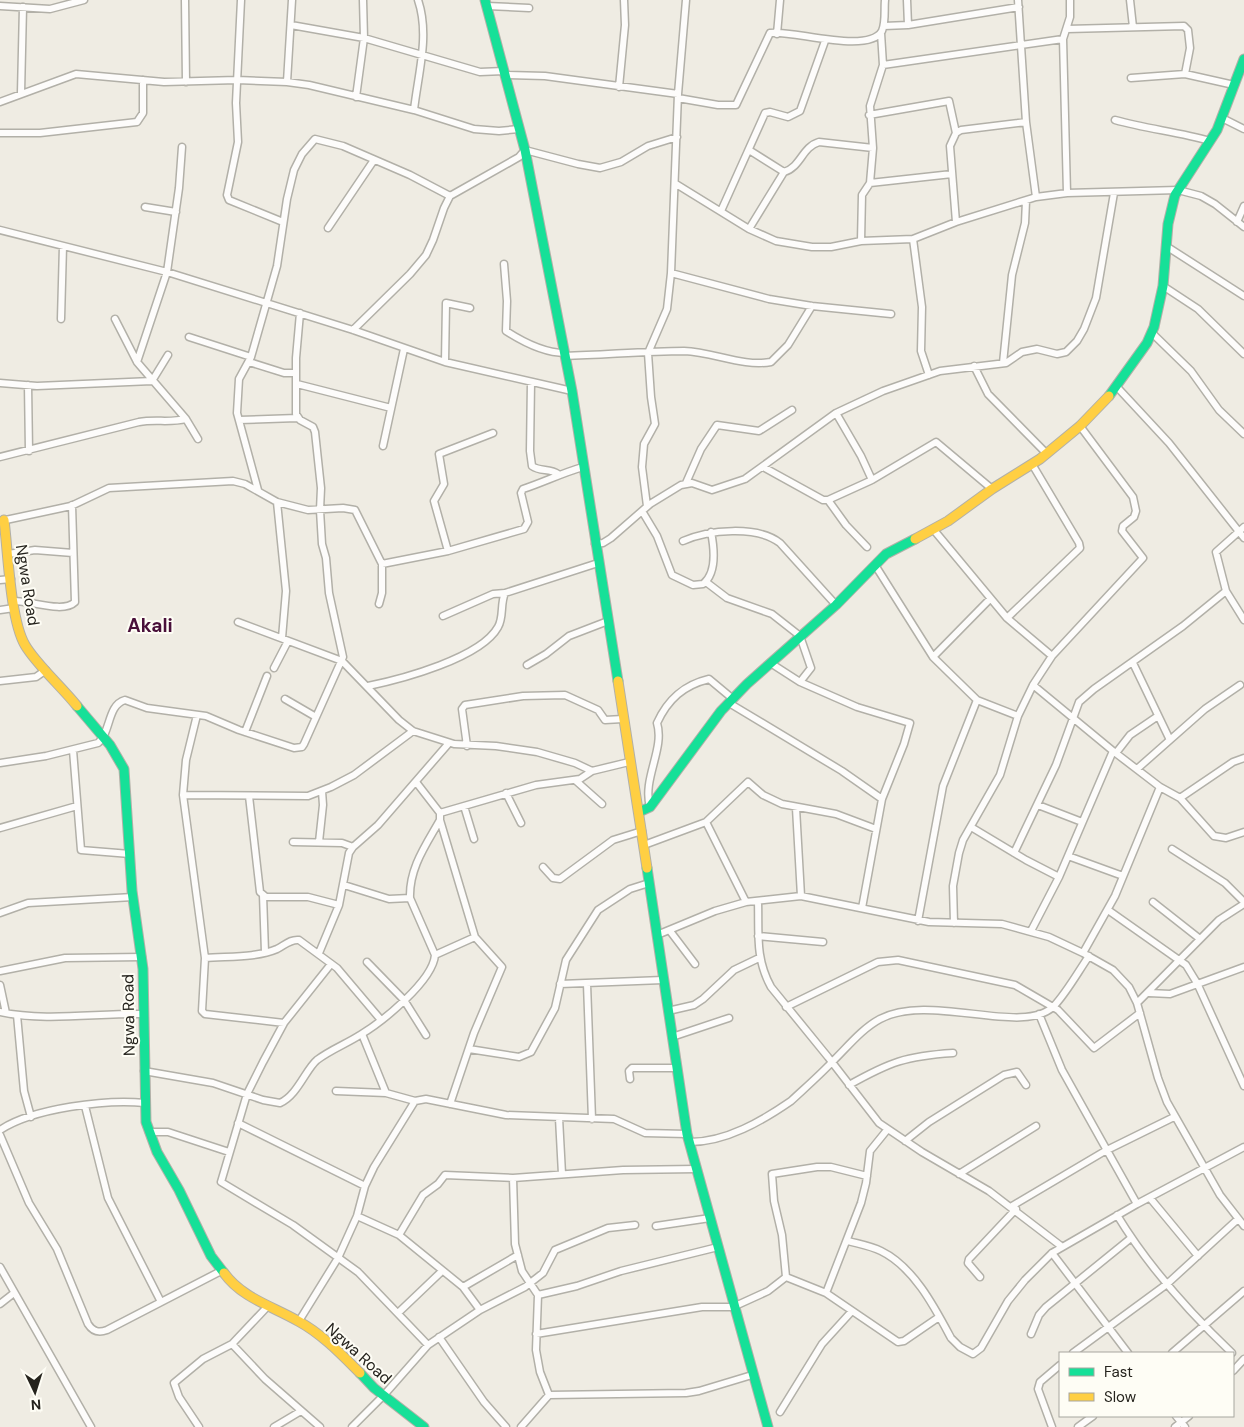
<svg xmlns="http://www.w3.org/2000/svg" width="1244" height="1427" viewBox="0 0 1244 1427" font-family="'DM Sans',sans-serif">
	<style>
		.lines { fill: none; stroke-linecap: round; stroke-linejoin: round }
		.street-casing { stroke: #b2b0a8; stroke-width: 9 }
		.fast-casing { stroke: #b2b0a8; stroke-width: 11 }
		.slow-casing { stroke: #b2b0a8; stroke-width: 11 }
		.street { stroke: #fdfcfb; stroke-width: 6 }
		.fast { stroke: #16e098; stroke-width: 9 }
		.slow { stroke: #ffcf43; stroke-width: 9 }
		.labels { text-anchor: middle; stroke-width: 4; stroke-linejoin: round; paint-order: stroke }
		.street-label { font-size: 16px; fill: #25231d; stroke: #fefdf5 }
		.quarter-label { font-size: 19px; font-weight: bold; fill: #49103a; stroke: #fefdf5 }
	</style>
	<rect width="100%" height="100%" fill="#efece3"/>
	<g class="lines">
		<g class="street-casing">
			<path id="street" d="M185 0 186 82
				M241 0 236 103 238 142 227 195 229 200 283 222
				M907 0 908 25
				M1018 0 1026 122 1036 197
				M1130 0 1133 27
				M0 6 50 9 84 0
				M487 6 529 8
				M291 25 364 38 480 72 504 71
				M884 26 908 25 1019 7
				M1067 29 1184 26 1188 30 1190 48 1185 74
				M777 34 780 0
				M883 65 1063 39
				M505 75 545 76 678 94
				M1131 78 1185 74 1234 85
				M287 82 292 0
				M619 87 625 25 624 0
				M21 93 23 7
				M356 97 364 38 363 0
				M678 98 718 105H736L770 33C790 29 868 55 882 31 886 22 884 9 885 0
				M0 102 76 74 164 82 237 80 287 82 309 85 414 110 474 129 499 131 519 129
				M414 110C418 74 430 35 418 0
				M869 115 949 101 956 133
				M1222 118 1244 129
				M1115 120C1147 129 1179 132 1210 141
				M0 133H40L137 122 143 113V80
				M749 150 784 172
				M870 183 952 174
				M676 184 749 229 776 241 812 247H831L861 241 913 239 956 222 1036 197 1067 193 1178 190 1201 196 1215 204 1244 227
				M1067 193 1063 39 1070 17V0
				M145 207 176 212
				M721 211 765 113 770 112 788 117 800 111 825 41
				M956 222 950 146 956 133 961 130 1026 122
				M1237 222 1244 206
				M328 228 374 160
				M749 229 784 172C801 167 802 147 819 142L873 148
				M0 230 167 272 353 330 445 362 572 391
				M913 239 922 307 921 351 929 375
				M861 241 862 195 870 183 873 148 870 106 883 65 881 33
				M1166 246 1244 296
				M504 264 507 301 506 331C523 342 545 353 565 353
				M671 273 769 299 812 306 891 314
				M1163 286 1198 309 1244 354
				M61 319 63 246
				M115 319 137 362 186 419 198 439
				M353 330 410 274 426 255 433 240 444 208 450 196 519 157 525 150 578 164 600 168 621 162 648 146 677 137
				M1152 333 1191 371 1219 410 1244 434
				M189 337 251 357
				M565 356C605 355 645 351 684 351 714 352 742 367 771 362L788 345 812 306
				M137 362 167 272 179 188 182 147
				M249 362 284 373H296
				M445 362 446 303 470 308
				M1003 363 1012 275 1025 223 1026 201
				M974 366 988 394 1047 454
				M531 382 530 451 532 466C540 472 550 468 558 474
				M0 383 37 386 152 381 168 355
				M297 384 391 408
				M28 385 29 451
				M1117 387 1169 443 1244 538
				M836 413 861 456 872 480
				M239 420 297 418
				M383 446 404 349
				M0 457 139 422C155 419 170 423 186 419
				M763 467 823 500H828L872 480 936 442 992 489
				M686 483 701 449 717 425 759 431 792 410
				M258 490 237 413 239 379 251 357 277 266 287 199 294 170 302 154 315 139 343 146 410 175 450 196
				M828 500 846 525 867 547
				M277 502 286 591 282 638
				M647 506 642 467 644 444 655 424 651 397 648 353 667 309 671 273 678 94 686 0
				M642 511 657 536 672 575 693 585 703 584C717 573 714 547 711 532
				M1 521 71 506 109 488 233 481 245 484 277 502 308 510 343 508 355 510 382 564V593L379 604
				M1244 527 1216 552 1226 591 1244 620
				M933 529 1007 618 1052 656
				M683 541C708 530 757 525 780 543L836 605
				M595 544 603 543 611 538 650 504 681 485 692 483 712 490 745 479 836 413 883 391 940 371 1006 363 1022 352 1037 349 1057 354 1066 352 1077 341 1084 329 1096 298 1114 193
				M448 551 434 501 444 484 439 454 493 433
				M8 554 35 550 73 553
				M382 564 448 551 524 529 528 522 521 493 523 489C544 482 562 473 583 467
				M875 565 933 657 977 700 1018 716
				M0 580 11 579
				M706 582 727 598 772 614 800 636 811 668 800 682
				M13 601C29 600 63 614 75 602L72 505
				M0 610 14 608
				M443 616 493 594 505 593 598 563
				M1007 618 1080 548 1079 543 1032 464
				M238 622 342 661 399 720 413 731 454 744 496 746 537 752 575 763 592 771
				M933 657 990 599
				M1133 663 1169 738
				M772 664 800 682 857 707 910 723 904 744 882 799 862 908
				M527 665 546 654 569 636 608 621
				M274 668 288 641
				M0 681 36 677 46 670
				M1033 685 1113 751 1160 787 1180 798 1214 836 1226 838 1244 832
				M368 686C402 679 481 658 498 627 504 617 500 604 505 593
				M285 699 316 717
				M729 703 842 771 882 799
				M197 715 186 760 183 795 205 958 202 1011 205 1014 284 1023
				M245 732 267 676
				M467 746 462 709 465 705 523 696 565 695 598 710 605 720 623 719
				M73 750 81 850 130 854
				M1116 753 1130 735 1158 716
				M0 763 46 756 98 743C111 733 107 705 125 700L147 708 206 716 239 730 294 748 302 747 304 744 343 657 329 593 326 558 322 544 320 510 321 488 315 432 313 427 300 420 296 414V358L300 313
				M1137 769 1205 709 1240 685
				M575 780 602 804
				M506 793 521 823
				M183 795 308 796 331 787 354 775 413 731
				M249 796 260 892 266 897H308L339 905
				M1180 798 1233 762 1244 758
				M1038 805 1082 822
				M464 806 474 839
				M650 807C642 779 665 749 657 723 668 699 684 685 709 679L733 699
				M796 808 801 896
				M440 813 536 785 580 779 592 771 629 762
				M440 820 475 937 502 967 474 1033 450 1104
				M706 822 746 902
				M971 827 1026 860 1059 877
				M0 828 77 806
				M293 842 342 843 353 847
				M319 842 323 805 322 791
				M644 845 706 822 748 782 763 795 782 804 836 814 876 829
				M1172 849 1225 883 1244 902
				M1014 853 1056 765 1079 702 1094 689 1183 626 1226 591
				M1068 856 1123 876
				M543 867 553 878 560 879 613 840 642 831
				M344 885 389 899 410 898
				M263 895 265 952
				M758 901C759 933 755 958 771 987L828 1057 879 1123 922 1152 989 1191 1061 1246
				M1153 902 1200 939
				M1108 910 1186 965 1197 983 1244 1086
				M0 913 28 903 133 897
				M918 921 943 786 977 700
				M954 923 953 886 959 853 963 840 1000 775 1018 716 1033 685 1052 656 1143 558 1122 531 1123 526 1134 517 1136 511 1133 497 1080 426
				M670 931 695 964
				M1031 931 1059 877 1113 751
				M657 935 715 911 746 902 801 896 929 922 1002 924 1049 937 1083 953 1113 970 1129 987 1137 1003 1158 1078 1167 1102 1220 1195 1244 1226
				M758 936 823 942
				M319 953 339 905 349 853 353 847 378 825 449 743
				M1083 953 1115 896 1160 787
				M435 955 475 937
				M205 958C228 956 256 958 277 949 285 945 290 939 299 940L337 968 381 1020
				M367 962 404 1000 426 1035
				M331 964 284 1023 263 1062 247 1094 221 1182 293 1225 358 1272 428 1345
				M0 971 65 958 142 957
				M560 984 663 980
				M587 984 592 1119
				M0 985 6 1013
				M1149 993 1170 994 1244 967
				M1137 1003 1219 920 1244 904
				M786 1007 878 962 898 960 1015 985 1058 1010 1094 1048 1140 1013
				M668 1011 694 1005 703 999 734 970 759 958
				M0 1012C47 1022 96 1013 144 1014
				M1039 1014 1062 1070 1137 1204
				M17 1015 24 1091 31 1117
				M362 1034 386 1093
				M672 1037 729 1018
				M469 1049 519 1057 531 1052 555 1008 566 960 598 910 630 889 649 883
				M144 1071 213 1083 263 1100 280 1103C297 1096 306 1069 317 1060 330 1050 346 1044 360 1035 382 1022 433 981 435 955L410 898C409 868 426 845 440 820V813L416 782
				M630 1079 629 1071 632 1068H676
				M849 1085C890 1062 906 1056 953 1053
				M336 1091 386 1093 415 1101 426 1099 506 1115 614 1119 645 1133 687 1134
				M85 1106 108 1198 161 1302
				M559 1118 562 1174
				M238 1123 365 1186
				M0 1130C33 1108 107 1099 145 1103
				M149 1132H168L229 1152
				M0 1135 29 1203 57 1249 88 1324C93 1332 99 1333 107 1330L221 1271
				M905 1141 929 1122 1004 1075 1017 1072 1026 1085
				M690 1142C726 1142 762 1121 791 1101 806 1087 821 1074 835 1059 849 1045 863 1028 880 1019 930 992 1023 1037 1054 1006 1067 992 1078 972 1089 956
				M959 1174 1036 1126
				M513 1178 515 1244 522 1271 538 1295 536 1350 540 1372 549 1395
				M1150 1198 1198 1256
				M1012 1206 1105 1151 1174 1117
				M1117 1215C1148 1266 1189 1312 1232 1353
				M357 1216 399 1235 463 1287 480 1310
				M656 1226 710 1218
				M399 1235 423 1195 438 1184 445 1175 513 1178 623 1170 697 1169
				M848 1241C859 1244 871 1246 881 1251 914 1267 935 1308 951 1338L960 1347 973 1354 981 1348 1008 1301 1025 1280 1052 1253 1137 1204 1244 1147
				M1052 1253 1128 1353
				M0 1267 91 1427
				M786 1277 782 1235 774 1201 772 1174 817 1167H831L867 1176
				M980 1277 968 1263 969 1259 1016 1209
				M463 1287 518 1255
				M826 1293 861 1203 866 1183 870 1151 887 1130
				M538 1295 577 1286 621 1271 718 1247
				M0 1304 14 1293
				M398 1313 442 1271
				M299 1321 338 1258 357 1216 365 1186 374 1167 415 1101
				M536 1334 702 1307H733L768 1291 786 1277 826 1293 898 1342 904 1341 939 1317
				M1031 1334 1039 1315 1046 1307 1131 1238
				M439 1337 484 1402 506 1427
				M232 1344 265 1379 320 1427
				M1073 1353 1167 1284 1238 1219
				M1172 1353 1244 1291
				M1233 1371 1244 1359
				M780 1412 822 1344 852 1311
				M1176 1416 1185 1427
				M199 1427 179 1397 174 1383 203 1359 232 1344 268 1306
				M274 1427 301 1411
				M352 1427 384 1395 428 1345 480 1310 525 1287 543 1273 555 1250 608 1228 635 1225
				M521 1427 549 1395 686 1393 699 1391 752 1375
				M1052 1427 1038 1389 1040 1382 1060 1365
				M1078 1427 1093 1416
				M1175 1427 1189 1416"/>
		</g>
		<g class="fast-casing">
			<path id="fast" d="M485 0 525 150 572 391 618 681
				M1109 396 1147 343 1154 327 1163 286 1168 224 1175 195 1217 130 1244 59
				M77 706 110 745 124 769 132 891 143 969 146 1122 157 1152 179 1190 211 1256 224 1273
				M639 812 650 807 721 711 747 684 836 605 886 554 915 539
				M647 868 687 1134 768 1427
				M360 1373 374 1388 424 1427"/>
		</g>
		<g class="slow-casing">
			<path id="slow" d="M4 520C8 551 10 619 25 645 36 664 62 687 77 706
				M915 539 948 521 992 489 1040 459 1080 426 1109 396
				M618 681 647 868
				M224 1273C242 1298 272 1306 298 1321 322 1334 341 1354 360 1373"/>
		</g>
		<use href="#street" class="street"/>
		<use href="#fast" class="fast"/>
		<use href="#slow" class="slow"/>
	</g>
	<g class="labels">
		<g class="street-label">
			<text transform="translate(28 585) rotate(81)" y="6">Ngwa Road</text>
			<text transform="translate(128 1015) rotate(-91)" y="6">Ngwa Road</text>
			<text transform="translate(359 1353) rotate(42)" y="6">Ngwa Road</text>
		</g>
		<g class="quarter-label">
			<text x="150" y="632">Akali</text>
		</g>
	</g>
	<rect x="1059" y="1352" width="175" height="65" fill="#fefdf5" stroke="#a7a69f"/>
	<rect x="1069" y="1368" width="25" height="8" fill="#16e098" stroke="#a7a69f"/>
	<text x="1104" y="1377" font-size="15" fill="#25231d">Fast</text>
	<rect x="1069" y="1393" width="25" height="8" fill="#ffcf43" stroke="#a7a69f"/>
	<text x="1104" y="1402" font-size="15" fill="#25231d">Slow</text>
	<g transform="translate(35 1392) rotate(176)" stroke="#fefdf5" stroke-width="4" paint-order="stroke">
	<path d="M0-4L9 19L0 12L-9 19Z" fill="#25231d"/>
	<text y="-8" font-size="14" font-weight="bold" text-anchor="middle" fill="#25231d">N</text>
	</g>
</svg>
